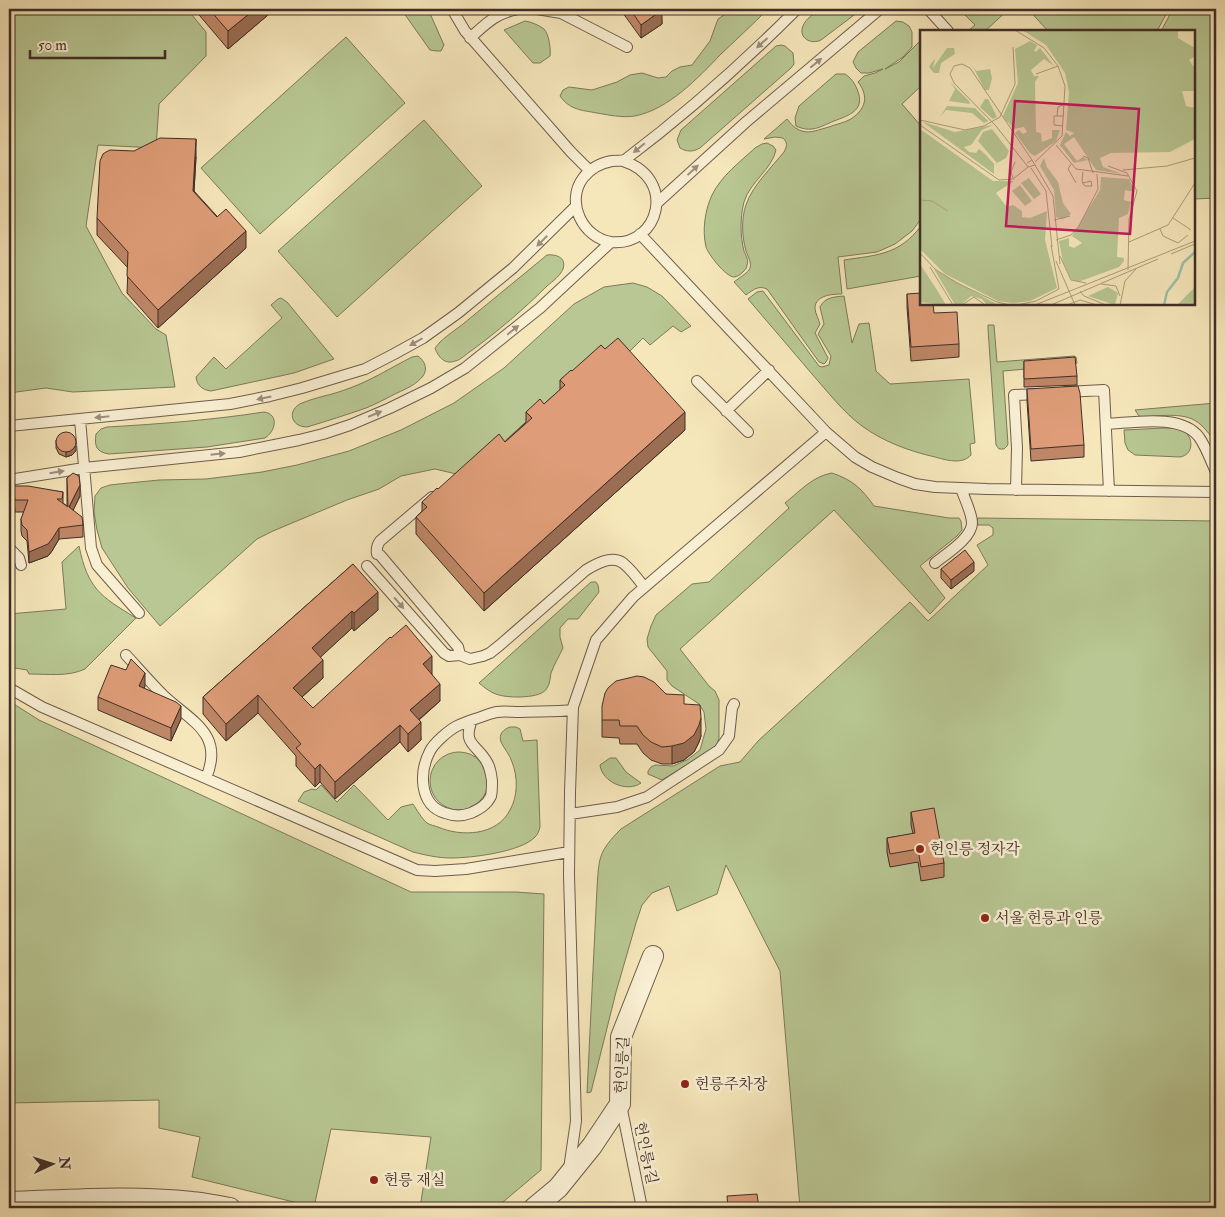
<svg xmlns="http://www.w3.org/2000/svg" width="1225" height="1217" viewBox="0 0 1225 1217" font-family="'IM FELL Double Pica','Noto Serif KR',serif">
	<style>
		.green { fill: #b8c793; stroke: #7c7a5c }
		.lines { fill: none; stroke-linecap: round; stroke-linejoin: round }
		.lane-casing { stroke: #6e5c4b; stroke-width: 12 }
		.street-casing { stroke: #6e5c4b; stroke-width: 22 }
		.lane { stroke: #f9efd3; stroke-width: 10 }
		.street { stroke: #f9efd3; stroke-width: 20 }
		.wall { fill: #bf8767; stroke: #402e26 }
		.shaded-wall { fill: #9b6e54; stroke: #402e26 }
		.building { fill: #de9d78; stroke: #402e26 }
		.oneway { fill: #9c8e7c }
		.poi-dot { fill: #8f2418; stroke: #f9efd3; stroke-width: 2 }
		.labels { text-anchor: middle; stroke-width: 5; stroke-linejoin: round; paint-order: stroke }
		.poi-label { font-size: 15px; fill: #402e26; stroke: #f9efd3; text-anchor: start }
		.street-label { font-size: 15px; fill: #402e26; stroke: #f9efd3 }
		.inset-river { fill: none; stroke: #9dc0ad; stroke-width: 2.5 }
		.inset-road { fill: none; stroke: #ad9d7f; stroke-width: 1 }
		.view { fill: #c2185b; fill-opacity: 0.15; stroke: #c2185b; stroke-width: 2.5 }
		.inset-edge { fill: none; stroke: #402e26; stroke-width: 2.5 }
	</style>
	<rect width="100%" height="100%" fill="#f6e7bb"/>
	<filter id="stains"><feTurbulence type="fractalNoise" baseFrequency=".004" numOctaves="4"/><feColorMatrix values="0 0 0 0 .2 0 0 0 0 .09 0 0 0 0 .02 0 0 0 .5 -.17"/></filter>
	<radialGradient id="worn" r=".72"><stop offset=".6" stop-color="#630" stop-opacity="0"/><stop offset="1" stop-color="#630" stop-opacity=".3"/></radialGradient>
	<path class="green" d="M9 9H187L206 32V56L159 104 156 148 98 145 86 226 122 293 156 329 166 335 175 387 73 392 46 388 9 393Z
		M401 9H428L444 45 441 51H437L430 50Z
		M733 9H768C753 24 737 39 721 54 698 78 669 109 635 116 622 118 609 115 597 113 581 110 570 110 560 96L563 90 569 87 592 90 617 82 630 75 642 73 658 78 666 77 672 71 680 67 692 65 710 41 718 19Z
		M820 9H862L821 40C811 45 798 38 803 26 806 18 814 14 820 9Z
		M959 9H1009L985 31H968L975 25Z
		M1028 9H1169L1157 31H1048Z
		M1173 9H1216V198L1194 199V31H1161Z
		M525 21C531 22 539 25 544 29 549 34 551 50 550 56L540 63H533L504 30Z
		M896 21 903 22 909 26 912 32V47L903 57 885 69 899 62 921 40V86L902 104 921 126V219L912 231 895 244 877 252 838 257 842 294C833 294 815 295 815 308 815 313 819 320 820 324L815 333 828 358 826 362 824 364 819 362 767 289C758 285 753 290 746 295L734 282C739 278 746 274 749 270 753 264 748 257 746 251 742 237 741 219 746 205 752 186 772 167 784 152 787 146 788 143 783 138L775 137 764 139 787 119C791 124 795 129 802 131 810 134 820 129 829 127 836 124 844 123 851 119 866 109 869 96 858 82L864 76 875 73 883 69 869 73H861L856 68 853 62 858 52Z
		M346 37 405 103 260 234 201 168Z
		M781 45 785 46 793 53 794 64 791 68 700 148C693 152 687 152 680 148L677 140 681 130 776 46Z
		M836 74H845C851 78 854 82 857 89 866 110 850 115 834 121 820 127 811 133 796 126L795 118 799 106Z
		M424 120 482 186 337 317 278 251Z
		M767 143 773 146 776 150C772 169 750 182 744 202 740 218 740 235 744 251 746 256 749 260 747 265 747 268 745 270 743 272 741 274 737 277 734 277 726 277 708 254 706 247 702 230 705 210 712 195 721 176 740 162 755 148L762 144Z
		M921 226V276L847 289 844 260C877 255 899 255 921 226Z
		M547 255C555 254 567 257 563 269 560 276 553 281 547 286 523 310 498 331 471 351 466 354 461 360 455 361 445 365 438 357 435 348L440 342 447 336 463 324Z
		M633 283 647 287 662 296 691 326 681 332 673 326 650 345 643 338 629 352 602 355 465 476 435 469 401 476 379 489 347 500 273 531 257 539 160 626 128 588 102 548 97 530 94 512 95 496 101 488 110 485 119 484 159 480 206 479 262 472 297 465 349 451 381 438 401 430 454 403 504 368 574 304 604 287Z
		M763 291 819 366 822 367 829 365 831 356 818 334 824 324 820 307C825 297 834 297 844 296L852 343 859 324 869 323 876 371 890 384 969 379 975 443 970 444 971 455C962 465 946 460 935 457 909 451 884 442 862 426 843 412 828 392 812 374 791 349 769 324 748 299L757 292Z
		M281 298 287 302 334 359 294 373 211 391C203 390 197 386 196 377L214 357 226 369 282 318 271 305 278 299Z
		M988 325H994L997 362 1074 356 1076 357 1077 363 1075 365 1003 371 1008 444 1007 446 1004 449H999L996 445 988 329Z
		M418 356C425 361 428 369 423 376 417 384 406 389 397 393 387 398 376 404 366 408 346 415 327 421 307 427 290 427 287 409 302 403 309 400 317 398 324 396 333 394 342 391 350 388 372 380 392 367 412 357Z
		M1216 403V443C1211 437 1207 430 1201 425 1187 411 1161 416 1143 417L1139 416 1135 410Z
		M264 412C279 414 276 431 265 438L207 447 109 454C97 452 94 447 96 434L101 429 107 427C160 424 212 420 264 412Z
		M1164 428C1171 428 1179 428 1185 432 1194 439 1193 455 1180 457L1135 455 1128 450 1125 443 1124 430Z
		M832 473C853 480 862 489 874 506L949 518H959L961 521 962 530 957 536 920 566 945 598 930 614 834 510 680 649 709 686 715 691 719 700V738L717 744 713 749 662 780 648 774V771L651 767 655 765 673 766 687 760 700 750 706 729 704 712 699 704 672 686 667 680V671L648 647 647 639 651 626 656 615 692 584 709 582 789 508 785 503C800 491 813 476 832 473Z
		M978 518 1216 521V1208H800L780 971 726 865 717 894 677 911 669 886 652 893 642 905 636 923 616 992 591 1092 587 1093 597 888C599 858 598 852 621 829L720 766 740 762 758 741 910 602 928 621 988 565 977 545 993 535V528L989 525H978L977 521Z
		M79 546C88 589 100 596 136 618L85 669C68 677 48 674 29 674L27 670 9 667V614L66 609 62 562Z
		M591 582H596L598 585 599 592 578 619H568L560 628V637L563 648C559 656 554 665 551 673 550 678 550 684 547 688 542 699 509 698 499 695 491 693 485 688 479 683Z
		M9 701 39 720 411 892H516L544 894 541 1170 503 1202 485 1208H420L431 1137 331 1129 314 1207 192 1177 200 1137 159 1128V1100L9 1103Z
		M510 727H516L520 729 523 741 537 740 540 827C539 831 538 834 535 837 521 852 471 858 451 858 438 858 425 855 413 852L298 801 304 792 312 789 316 790 321 785 337 802 354 785 388 820 401 807 413 804C417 810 422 819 427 823 430 825 435 826 438 827 461 837 497 836 510 810 518 796 518 777 512 762 510 755 503 747 501 742 498 734 504 729 510 727Z
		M430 781a29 29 0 1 1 58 0a29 29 0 1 1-58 0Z
		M610 758H616L626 772 641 783C627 793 602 782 600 765Z"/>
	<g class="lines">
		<g class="lane-casing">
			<path id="lane" d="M452 9 465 31 571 152 589 170
				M537 9 561 13 627 47
				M928 9 948 31
				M470 38C487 23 496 13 518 9
				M623 161C677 178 660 247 611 242 583 238 565 202 583 178 590 169 600 163 612 161 617 160 622 162 626 159 687 113 744 62 797 9
				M657 203 746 122 880 9
				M640 234 826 432 855 457 872 467 898 478 915 484 935 487 987 489 1216 492
				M697 381 748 432
				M1066 392 1104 390 1109 491
				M726 411 769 370
				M80 419 91 548 97 565 139 613
				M1106 424C1132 423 1181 413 1199 437 1206 447 1211 461 1216 472
				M9 426 230 404 270 396 302 388 365 369 394 354 423 338 458 313 513 268 576 206
				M9 480 84 468 239 452 299 440 323 434 350 425 390 408 431 388 465 368 540 308 611 242
				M1016 490 1017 448 1014 395 1039 394
				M9 548 19 558 21 565
				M377 554C376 548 377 545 380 541L432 497
				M380 555 458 647 460 655
				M935 563C946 554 972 538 972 523 972 513 964 498 961 488
				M367 566 444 653 449 656 460 655 470 659 483 656 490 653 500 645 586 570C596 564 611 555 623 563 629 568 639 580 644 587
				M126 655C138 668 150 682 163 695 190 721 225 733 206 778
				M9 688 42 707 417 870 435 871 466 869 569 852
				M472 720C463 743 474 743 485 759 490 766 491 773 492 781 492 786 492 792 491 796 487 805 479 809 471 813 463 816 453 816 445 813 419 805 419 772 430 751 434 743 449 730 457 726 463 723 469 721 475 719 482 717 490 713 497 712 504 711 512 712 519 712 537 711 555 712 573 710
				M570 814 617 807 647 797 719 750 729 736 732 708 734 704
				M621 1105 642 1208
				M569 1169 576 1121 569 875 570 792 573 707 596 640 633 597 826 432"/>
		</g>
		<g class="street-casing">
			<path id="street" d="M9 1202C70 1200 131 1195 192 1202 205 1203 217 1206 230 1208
				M534 1208 558 1188 592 1146 620 1104 621 1037 653 956"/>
		</g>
		<use href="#lane" class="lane"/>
		<use href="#street" class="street"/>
	</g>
	<path class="wall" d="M194 9H275L228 49Z
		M620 9H661L662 24 641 38Z
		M196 157 194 191 246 248 158 328 127 293 128 268 97 235V218Z
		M907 294 934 313 959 344V357L911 361 907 307Z
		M1024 361 1077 376V385L1025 387H1024Z
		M572 371 685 430 484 611 416 534V517L422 511V502L505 442 526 422V412L544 404 560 390V380Z
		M1027 389 1084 445V457L1031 461 1027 401Z
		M56 440 76 451 72 455 66 457 59 454 56 448Z
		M67 478 80 496 73 510 83 525V537L59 539 52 551 48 556 29 563 27 541 22 536 21 531V519L24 512H15L13 486 63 492V503L67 506Z
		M353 564 378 610 354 631 352 628 320 657 323 678 302 697 313 708 432 673V674L440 701 419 720 421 740 408 752 400 742 335 799 320 782 315 787 296 766V756L258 713 226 741 203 714V697Z
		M941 569 974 571 951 589 941 578Z
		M145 686 144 688 181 719 171 741 98 710V697Z
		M666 694 684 704 701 736 699 742 694 752 684 760 672 764H662L651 760 643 753 637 744H620L619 738 602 737V720Z
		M911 812 944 863V877L921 881 918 862 890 867 887 852V838L913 834 911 825Z"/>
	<path class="shaded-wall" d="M255 9H275L228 49V31Z
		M662 10V24L641 38V25Z
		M196 139V157L193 208V191Z
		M246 231V248L158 328V310Z
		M685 412V430L484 611V593Z
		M76 446V451L72 455 66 457V452Z
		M80 485V496L69 519V507Z
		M59 528V539L52 551 48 556 29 563V552Z
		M974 562V571L951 589V580Z
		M378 592V610L354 631V613Z
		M352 611V628L312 665V648Z
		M432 656V673L423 682V664Z
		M323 660V678L293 705V688Z
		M145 673V686L139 699V686Z
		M440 684V701L410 727V710Z
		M258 695V713L226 741V724Z
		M181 706V719L171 741V728Z
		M701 718V736L699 742 694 752 684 760 672 764V746Z
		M421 722V740L408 752V734Z
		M400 725V742L335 799V782Z
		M320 764V782L315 787V769Z"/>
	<path class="building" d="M209 9H255L228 31Z
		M630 9H661L662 10 641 25Z
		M160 138 196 139 193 191 217 217 226 209 246 231 158 310 127 276 128 252 97 218 100 161 103 154 106 152 110 150 134 151Z
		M921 293V304H933L934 313 957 312 959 344 911 347 907 294Z
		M618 338 685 412 484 593 416 517 427 507 422 502 437 488 438 489 499 434 505 442 532 418 526 412 540 399 544 404 565 385 560 380 571 370 572 371 601 345 605 349Z
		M1075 357 1077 376 1025 379 1024 378V361Z
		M1078 386 1080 393 1084 445 1031 449 1027 389Z
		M56 442a10 10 0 1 1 20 0a10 10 0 1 1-20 0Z
		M73 473 79 476 80 485 69 507 82 517 83 525 59 528 52 539 48 544 29 552 27 530 22 525 21 519 28 500H15L13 486H28L63 492 62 499H57L68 507 67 478Z
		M965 550 974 562 951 580 941 569Z
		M353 564 378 592 354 613 352 611 312 648 323 660 293 688 313 708 390 637 391 638 406 625 432 656 423 664 440 684 410 710 421 722 408 734 400 725 335 782 320 764 315 769 296 748 301 744 258 695 226 724 203 697Z
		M131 659 145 673 139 686 176 702 181 706 171 728 98 697 111 665 126 670Z
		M637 676 644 677 654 682 666 694 684 695V704L700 705 701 718 699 725 694 735 684 743 672 746 662 747 651 742 643 735 637 726H620L619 720H602V706L605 693 608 688 616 681Z
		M934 808 944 863 921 867 918 849 890 854 887 838 915 833 911 812Z
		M757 1194 759 1208H728L727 1196Z"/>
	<defs><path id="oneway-solid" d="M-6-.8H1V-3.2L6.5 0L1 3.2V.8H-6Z" transform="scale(1.25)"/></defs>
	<g class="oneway">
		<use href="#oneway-solid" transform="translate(762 43) rotate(138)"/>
		<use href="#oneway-solid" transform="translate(816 63) rotate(-40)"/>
		<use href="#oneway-solid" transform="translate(639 148) rotate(141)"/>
		<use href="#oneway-solid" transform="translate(693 170) rotate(-43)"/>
		<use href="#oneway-solid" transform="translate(542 241) rotate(135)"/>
		<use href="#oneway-solid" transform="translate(513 330) rotate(-39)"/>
		<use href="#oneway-solid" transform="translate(416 342) rotate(150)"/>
		<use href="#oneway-solid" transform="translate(264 398) rotate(168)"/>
		<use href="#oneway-solid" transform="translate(375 414) rotate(-22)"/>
		<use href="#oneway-solid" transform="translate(102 417) rotate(174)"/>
		<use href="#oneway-solid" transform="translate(218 454) rotate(-6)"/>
		<use href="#oneway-solid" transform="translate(57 472) rotate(-9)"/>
		<use href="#oneway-solid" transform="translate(399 603) rotate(49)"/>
	</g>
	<g class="poi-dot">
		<circle cx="920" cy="849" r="5"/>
		<circle cx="985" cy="918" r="5"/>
		<circle cx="685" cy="1084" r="5"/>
		<circle cx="374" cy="1180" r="5"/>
	</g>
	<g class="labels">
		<g class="poi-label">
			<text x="930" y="854">헌인릉 정자각</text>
			<text x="995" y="923">서울 헌릉과 인릉</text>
			<text x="695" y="1089">헌릉주차장</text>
			<text x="384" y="1185">헌릉 재실</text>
		</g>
		<g class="street-label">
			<text transform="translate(622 1065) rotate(-87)" y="5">헌인릉길</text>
			<text transform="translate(646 1153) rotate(78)" y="5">헌인릉1길</text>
		</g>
	</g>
	<g transform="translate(920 30)">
		<rect width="275" height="275" fill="#f6e7bb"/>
		<path d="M102 0H258V8L275 18V26L269 30 275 39V61H262L266 76 275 78V109L250 122 191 123 180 128 183 137 202 144 176 140 154 107 144 114 157 131 163 127 168 130 154 133 140 115 146 102 150 106 154 103 146 100 149 62 145 43 126 15ZM110 11 117 15 114 21 116 22 120 18 134 36 124 29 111 40 114 46H119L115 52 116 102 121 103 122 112 132 108V100H140L136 111 115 126 110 123 95 103 99 100 103 104 107 102 104 97 93 99 88 92 90 91 87 92 83 86 98 53 95 19ZM27 18H34L35 24 21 33 19 43H14L9 37 12 32 15 29 13 38ZM52 35 56 41 70 39 72 48 69 60H65ZM30 52 49 71 50 74 29 71 35 59ZM65 69H68L77 87 73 89 60 77ZM27 76 55 78 68 91 64 93 52 83 26 80 20 87ZM3 92 35 102 73 95 62 100 51 115 44 117 49 122 56 123 59 119 65 124 74 134V144ZM0 99 73 151H94L76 163 87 177 93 175 102 181V187L110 188 127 181 125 210 137 258 110 271 93 273 78 271 25 244 0 219ZM72 99 89 121 86 128 77 133 58 111 63 102ZM124 128 127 137 138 152 143 173 151 184 143 189 136 187 134 160 120 136ZM181 147 209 149 215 162 205 160 204 170 211 172 208 184 199 188 197 227 204 228V231L199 237 158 252 151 249 143 232 139 211 149 208V216L154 218 162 213 152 206 180 160ZM109 148 121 164 114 169 101 153ZM100 155 112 171 105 176 92 161ZM0 234 17 260 26 275 0 272ZM14 239 78 275H67L62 269 51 266 41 275H35ZM275 255V275H257L273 259ZM188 257 198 263 195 275 168 266Z" fill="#b8c793"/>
		<path class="inset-river" d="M244 275 247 262 258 248 263 233 275 222"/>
		<path class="inset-road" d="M95 0 124 18 138 36 145 56 142 106 115 132M116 44 138 36M137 86 138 77 145 74M0 90 45 100 64 96 80 87 95 54 93 17M0 95 79 150 93 149 108 137M143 96 134 95V86H144M136 115 156 139 208 146M163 126 168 128 173 143M107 133 112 130 115 135 108 137 76 96 34 53 30 44 34 36 42 34 50 38 112 130M151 134 148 139 156 153M115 135 133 166 140 234M188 136 207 143 217 161 209 189 208 240M111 138 126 161 132 217M203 140 247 136 275 128M163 142 162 150 163 154 165 156H172L171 151 163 153M93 148 91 142 95 132M0 170 12 171 28 181M253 188 271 200M134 190 150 186M240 199 243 206 258 213 268 205M136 210 151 205 159 196 178 159 177 144M209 212 248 195 275 153M0 223 15 239 37 253 77 272 90 275M251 224 275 214M140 226 151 250 166 253M136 231 155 275M10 237 33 275M181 254 196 256 200 266M160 261 164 266 186 275M42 275 54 267 65 275M97 275 116 271 139 259 131 215M115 275 275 211M131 275 238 229M147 275 160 270 177 275M200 275 205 251 216 239"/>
		<path class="view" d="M95 71 219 79 210 204 86 196Z"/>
		<rect width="275" height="275" class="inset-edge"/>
	</g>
	<rect width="1225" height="1217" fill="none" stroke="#f6e7bb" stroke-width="30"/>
	<rect x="10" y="10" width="1205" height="1197" fill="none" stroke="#402e26" stroke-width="2.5"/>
	<rect x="15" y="15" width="1195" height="1187" fill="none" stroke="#402e26"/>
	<g transform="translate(52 1164) rotate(86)" stroke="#f9efd3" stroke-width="4" paint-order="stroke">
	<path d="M0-4L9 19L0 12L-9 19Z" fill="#402e26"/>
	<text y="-8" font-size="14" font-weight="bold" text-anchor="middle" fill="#402e26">N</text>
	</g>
	<path d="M30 50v8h135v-8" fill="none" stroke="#402e26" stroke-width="2.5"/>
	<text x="38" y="50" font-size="15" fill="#402e26" stroke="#f9efd3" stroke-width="4" paint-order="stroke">50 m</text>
	<rect width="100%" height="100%" filter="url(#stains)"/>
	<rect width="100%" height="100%" fill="url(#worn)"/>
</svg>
